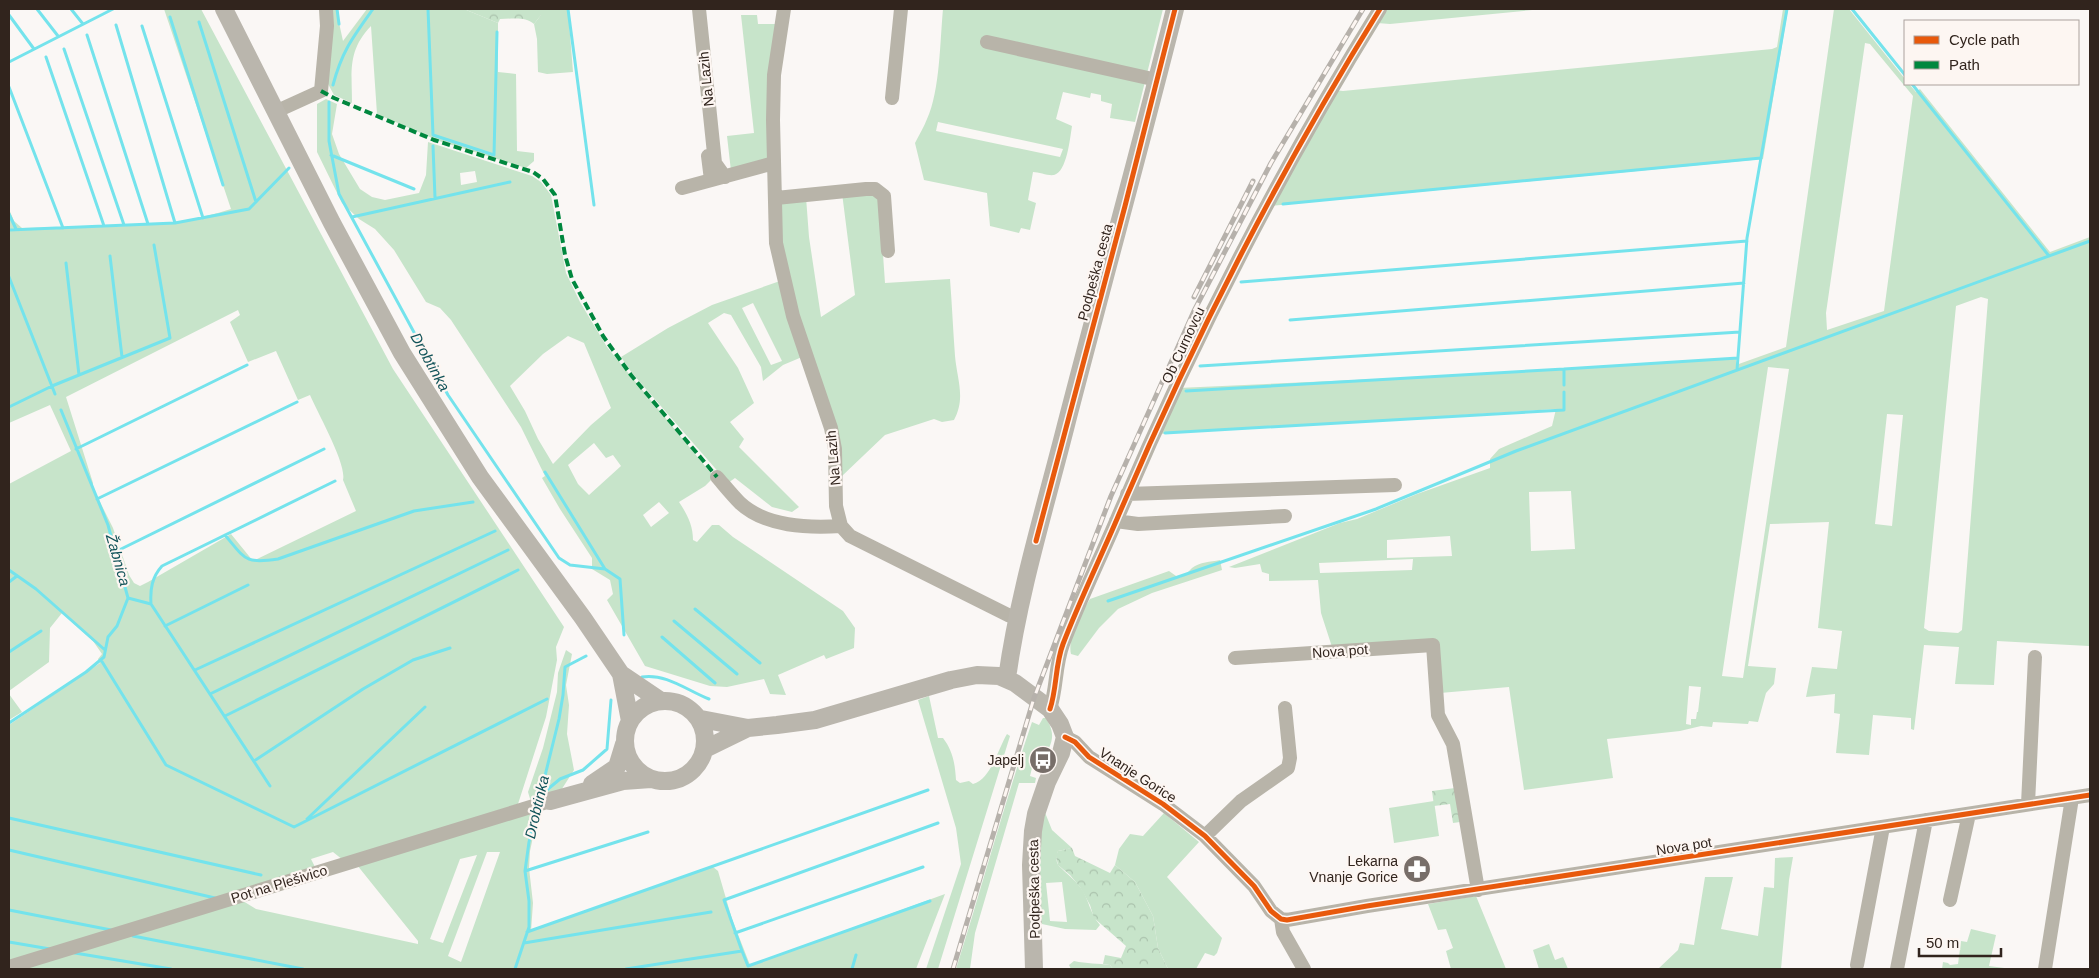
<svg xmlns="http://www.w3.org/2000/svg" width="2099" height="978" viewBox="0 0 2099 978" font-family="Helvetica,sans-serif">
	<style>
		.grass { fill: #c7e4ca; fill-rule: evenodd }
		.forest { fill: url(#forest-crowns) }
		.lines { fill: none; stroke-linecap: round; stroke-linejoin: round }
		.stream { stroke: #74e3ec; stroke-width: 3 }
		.minor { stroke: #b8b4a9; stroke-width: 14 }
		.major { stroke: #bab6ad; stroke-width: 18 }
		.rail-casing { stroke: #b6b1ab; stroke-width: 5 }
		.rail { stroke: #fdf6f2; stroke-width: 3; stroke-dasharray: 9; stroke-linecap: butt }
		.quiet { stroke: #00873e; stroke-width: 4; stroke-dasharray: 8 4; stroke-linecap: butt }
		.cycleway-casing { stroke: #fdf6f2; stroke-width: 8 }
		.cycleway { stroke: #e8590c; stroke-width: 5 }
		.labels { text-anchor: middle; stroke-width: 4.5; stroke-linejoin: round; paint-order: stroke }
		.street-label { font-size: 14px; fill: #31241d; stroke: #fdf6f2 }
		.poi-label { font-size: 14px; fill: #31241d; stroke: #fdf6f2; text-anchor: end }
		.water-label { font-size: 15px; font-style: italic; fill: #105258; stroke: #fdf6f2 }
	</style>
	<defs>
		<pattern id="forest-crowns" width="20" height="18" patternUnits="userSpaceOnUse" patternTransform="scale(1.25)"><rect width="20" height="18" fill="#c7e4ca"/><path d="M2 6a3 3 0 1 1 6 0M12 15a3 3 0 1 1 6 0" fill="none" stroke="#abc3ad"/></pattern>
	</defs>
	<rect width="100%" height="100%" fill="#faf7f5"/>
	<path class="grass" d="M164 9H201L393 369 564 627 556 647 557 660 546 717 518 804 343 860 333 852 311 859 316 869 9 963V725L100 663 98 659 102 654 93 641 62 613 50 628 49 662 9 691V484L71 451 50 405 9 423V209L14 221 22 228C90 226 166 231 231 209ZM238 310 240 315 230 322 248 362 276 351 298 400 310 395C317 412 347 464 343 480L356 511 253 561 231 534 148 582 140 586 134 583 129 575 113 528 93 488V483L66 397Z
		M328 9H336L343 41 367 9H464L498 23V72L516 74 517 151 534 153V161L526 168 439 141 377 114 371 26C347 51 352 72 352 103L334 95 327 82Z
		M541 9H568L573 72 547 74 538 72 537 39 534 24 541 15Z
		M943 9H1163L1135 122 1110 118 1112 104 1101 101V95L1091 93 1090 98 1063 92 1056 119 1072 126C1070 138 1067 172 1054 175 1048 176 1039 172 1033 172L1028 200 1036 203 1030 230 1021 228 1019 233 990 226 987 193 924 180 915 143C919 135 924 127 927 119 940 91 940 40 943 9ZM938 122 1063 149 1060 157 936 131Z
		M1384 9H1543L1390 24 1377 23Z
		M1783 9H1788L1763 159 1269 206 1334 90 1343 91 1772 49 1777 47Z
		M1834 9H1849L1905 79V84H1909L1916 92 1920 89 2050 252 2090 237V658L2089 646 1997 641 1994 685 1955 684 1959 647 1924 645 1914 730 1911 729V718L1873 715 1869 755 1836 753 1840 714 1834 713 1835 694 1806 697 1812 667 1837 669 1842 631 1818 628 1829 522 1770 524 1748 666 1776 668 1774 684 1766 693 1758 722 1749 721 1748 724 1713 722 1712 727 1701 726 1680 731 1607 739 1613 778 1524 790 1509 687 1440 693 1438 641 1332 647 1321 613 1318 580 1269 581V574L1262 572 1260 564 1235 568 1229 567 1340 523 1357 519 1417 494 1490 468V459L1499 449 1552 426 1556 409 1158 434 1178 388 1467 375 1736 358V365L1786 347ZM1865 43 1870 44 1913 96 1884 311 1827 330 1826 313ZM1981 297 1988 299 1962 630 1958 633 1929 631 1924 628 1956 306ZM1768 367 1789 369 1743 678 1722 676ZM1887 414 1903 415 1892 526 1875 524ZM1571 491 1575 549 1531 551 1529 492ZM1450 536 1452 556 1387 558V540ZM1413 559 1412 570 1320 573 1319 563ZM1689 686 1701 687 1698 712H1697L1696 719H1691V725L1686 724Z
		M741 15H757L758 24H778L769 154 767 162 731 171 727 136 754 133Z
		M326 99 337 104 332 134 339 154 360 189 372 197 385 200 419 193 426 175 428 142 532 176 541 182 551 195 566 273 580 302 607 347 714 477 705 486 679 502C687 514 693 525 693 540L697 542 712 525H719L733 537 843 611 855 628 854 648 826 659 824 655 778 675 786 695 770 694 764 679 727 687 710 686 645 666 607 600 613 594 610 580 592 569V558L560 509 542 478 545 476 521 427 451 320 440 308 426 302 394 250 375 229 359 219 342 203 317 152V104ZM475 171 477 182 461 185 460 173ZM568 336 584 343 611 408 591 425 553 464 538 439 525 411 510 386 543 354ZM594 443 606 458 613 455 621 466 589 495 578 484 568 465ZM659 502 669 513 651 527 643 515Z
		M864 192 879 197 885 283 950 279C952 304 953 330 955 356 957 379 966 398 954 420L942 422 934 419 885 435 842 476 786 274 778 207 783 201 806 197 809 237 821 317 855 295 842 193Z
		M780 281 802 357 783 365 763 381 761 367 731 315 724 313 708 323 738 368 754 403 730 422 744 439 739 447 799 507 792 512 772 507 735 478 728 483 632 373 621 357 668 328 712 305ZM753 303 782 361 771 365 742 308Z
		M1220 560 1222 570 1152 593 1118 609 1099 628 1078 656 1071 654C1067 639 1082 612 1090 599L1169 571 1179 578C1186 575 1187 573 1192 568 1200 562 1210 562 1220 560Z
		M566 650 572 654 566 685 569 705 567 734 574 770 558 795 531 802 528 792 543 748 557 692 558 673Z
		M9 694 22 712 9 720Z
		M929 696 938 738H943C953 751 955 764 956 780L960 783 969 781 973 784C991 779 998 749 1007 734L1010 736 938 969H926L961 864 956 828 918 700Z
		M1043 718H1046C1058 738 1050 744 1042 763L1033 764 1030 776 1036 778 1035 783H1019L975 933 970 969H956C982 887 1004 804 1032 722L1039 725Z
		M1434 801 1439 836 1394 843 1389 808Z
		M539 809 530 851 529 868 533 903 531 931 713 867 718 871 732 919 750 965 945 894 916 969H23L243 901 256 909 418 944V941L357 865ZM487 852H500L461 962 448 956ZM477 855 443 943 430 939 460 859Z
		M1044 810 1052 830 1072 848 1058 851C1057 856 1055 861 1059 866 1066 873 1074 879 1081 888 1089 900 1090 914 1100 925L1096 930 1065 929 1042 924 1039 919 1035 866ZM1062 882 1067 922 1050 921 1046 883Z
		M1164 813 1199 842 1167 877 1222 938 1217 953 1214 956 1205 953 1196 969H1168L1158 948 1153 916 1135 882 1115 865 1119 849 1130 834 1143 836Z
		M1793 857 1789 880 1781 969H1658L1678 950 1680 943 1694 945 1705 877H1733L1721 929 1758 936 1764 887 1774 888 1775 858Z
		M1476 896 1506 969H1451L1446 951 1453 948 1446 929 1438 930 1428 904Z
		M1971 929 1996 935 1989 966 2012 969H1942L1943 962 1948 963 1950 965 1958 964 1961 941 1967 942Z
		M1549 944 1555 960 1563 957 1568 969H1539L1533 950Z
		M1074 961C1087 964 1098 963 1110 965L1113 969H1071L1069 965Z"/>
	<path class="forest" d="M464 9H541V15L534 24C525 16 512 19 500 19L498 23Z
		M1455 788 1460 822 1453 823 1450 804 1434 806 1432 791Z
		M1072 848 1075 856 1110 873 1115 865 1135 882 1153 916 1158 948 1168 969H1113L1110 965 1103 964 1105 955 1121 958 1126 946 1094 918 1090 905 1080 887 1070 875 1058 865 1056 856 1058 851Z"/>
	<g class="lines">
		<path class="stream" d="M37 9 58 36
			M71 9 83 24
			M337 9 339 24
			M428 9 433 135 494 155 497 32
			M568 9 594 205
			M1852 9 1905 75
			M9 15 34 49
			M170 17 223 185
			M199 22 256 202
			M116 25 175 223
			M142 26 203 218
			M87 35 148 224
			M64 49 124 225
			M46 57 104 226
			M9 62 113 9
			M1912 84 2049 256
			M333 85C342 51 353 37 373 9
			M9 87 63 228
			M329 102V141L339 194 448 395 559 558 570 565 605 569
			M433 146 435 198
			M331 155 414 189
			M1283 204 1761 158
			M9 214 16 229
			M352 217 510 182
			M9 230 175 223 249 209 289 168
			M110 256 122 357
			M66 263 79 375
			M9 277 55 394
			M1241 282 1747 241
			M1290 320 1744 283
			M1200 366 1740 332
			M1737 370 1747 238 1787 9
			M1564 385V369L1738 358
			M1186 391 1564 369
			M9 407 52 386 170 338 154 245
			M1165 433 1564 410V392
			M76 449 247 365
			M545 472 605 569 620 579 624 635
			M97 499 297 402
			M225 535C246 560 245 564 278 559L414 511 473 502
			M115 552 324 449
			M9 570 36 589 105 650
			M9 582 17 576
			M128 598 151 604 270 786
			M1108 601 1376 509 1516 451 2090 241
			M151 604C150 589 152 577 162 566L335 481
			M695 609 760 663
			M674 621 737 674
			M165 626 248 585
			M662 637 715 683
			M9 652 41 631
			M101 660 166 765 294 827 547 699
			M195 670 495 531
			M642 677C666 673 688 691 709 699
			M210 694 508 550
			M225 716 518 570
			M9 723 86 672 104 657 108 637 117 626 128 598 108 525 61 410
			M254 761 363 689 413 660 450 648
			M542 794 560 779 583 770 607 749 611 700
			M539 800 559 719 563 695 565 667 586 656
			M9 818 261 875
			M307 819 425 707
			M9 850 215 898
			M525 871 648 832
			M9 910 111 930
			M527 932 928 790
			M735 933 923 867
			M133 936 303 969
			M9 942 50 949
			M524 943 711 912
			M742 951 748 966 930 901
			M75 953 171 969
			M515 969 529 927V901L525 871 529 842 536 811
			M626 969 742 951 724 900 938 823
			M852 969 856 955"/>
		<path class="minor" d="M699 9 715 163 725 177
			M784 9 774 75 773 120 776 243 793 316 831 428 835 449 836 506 841 526 850 536 1008 615 1017 618
			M987 42 1157 80
			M892 98 901 9
			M277 111 321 91 327 26 326 9
			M708 156 711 180
			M682 188 774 163
			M776 198 866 189H875L884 196 888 251
			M717 477C724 485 732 495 740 503 766 527 808 528 841 526
			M1127 494 1395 485
			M1116 521 1138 524 1285 516
			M1235 658 1433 645 1438 715 1453 744 1478 890
			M1050 709C1057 688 1055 665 1063 644 1079 602 1099 561 1117 519 1192 342 1279 172 1380 9
			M1065 737 1075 742 1089 757 1163 804 1205 836 1254 886 1271 911 1281 919 1287 920 1367 906 2090 795
			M2028 804 2035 657
			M1205 836 1241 801 1288 768 1290 758 1285 708
			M1950 900 1969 814
			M1281 919 1283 932 1304 969
			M1857 965 1883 827
			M9 967 550 801
			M1897 969 1926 820
			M2045 969 2072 798"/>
		<path class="major" d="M224 9 332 223 402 353 480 477 583 618 621 674 661 701
			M621 674 630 721
			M1007 678C1019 592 1045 508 1066 425 1102 286 1140 148 1175 9
			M625 741a40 40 0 1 1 80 0a40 40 0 1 1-80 0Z
			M701 719 748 728 777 725 815 720 951 680 977 675 999 676 1015 683 1050 709 1060 724 1065 737 1061 753 1047 782 1036 814 1033 831 1031 865 1034 969
			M705 749 748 728
			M592 784 617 767 624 744
			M550 801 623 781 651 779"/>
		<g class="rail-casing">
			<path id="rail" d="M1194 297 1253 181
				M953 969 1034 698 1111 496 1194 311 1271 163 1363 9"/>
		</g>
		<use href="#rail" class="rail"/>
		<path class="quiet" d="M321 91 334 98 434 140 533 172 543 179 555 195 565 255 572 279 603 336 631 375 717 477"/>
		<g class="cycleway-casing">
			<path id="cycleway" d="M1036 541 1125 206 1175 9
				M1050 709C1057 688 1055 665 1063 644 1079 602 1099 561 1117 519 1192 342 1279 172 1380 9
				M1065 737 1075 742 1089 757 1163 804 1205 836 1254 886 1271 911 1281 919 1287 920 1367 906 2090 795"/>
		</g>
		<use href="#cycleway" class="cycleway"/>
	</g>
	<defs>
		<g id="bus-disc" transform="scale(1.4375)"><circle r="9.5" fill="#776e69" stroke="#fdf6f2"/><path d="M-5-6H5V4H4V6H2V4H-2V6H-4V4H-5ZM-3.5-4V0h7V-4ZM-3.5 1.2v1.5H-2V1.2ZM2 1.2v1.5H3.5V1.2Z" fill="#fff"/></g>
		<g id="pharmacy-disc" transform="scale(1.4375)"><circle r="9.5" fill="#776e69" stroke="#fdf6f2"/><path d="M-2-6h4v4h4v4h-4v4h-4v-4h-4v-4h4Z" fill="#fff"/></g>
	</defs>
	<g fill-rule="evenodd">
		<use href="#bus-disc" x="1043" y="760"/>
		<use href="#pharmacy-disc" x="1417" y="869"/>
	</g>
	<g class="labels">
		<g class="street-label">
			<text transform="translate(706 79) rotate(-96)" y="5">Na Lazih</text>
			<text transform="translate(1095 272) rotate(-75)" y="5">Podpeška cesta</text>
			<text transform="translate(1183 345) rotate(-65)" y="5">Ob Curnovcu</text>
			<text transform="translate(833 458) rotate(-95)" y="5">Na Lazih</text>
			<text transform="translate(1340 651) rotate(-4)" y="5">Nova pot</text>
			<text transform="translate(1138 775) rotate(33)" y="5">Vnanje Gorice</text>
			<text transform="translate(1684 846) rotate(-9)" y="5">Nova pot</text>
			<text transform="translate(279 884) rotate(-17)" y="5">Pot na Plešivico</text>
			<text transform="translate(1034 889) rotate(-91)" y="5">Podpeška cesta</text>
		</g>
		<g class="poi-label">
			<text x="1024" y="765">Japelj</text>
			<text x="1398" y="866">Lekarna<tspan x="1398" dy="16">Vnanje Gorice</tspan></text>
		</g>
		<g class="water-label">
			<text transform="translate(430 362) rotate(61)" y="5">Drobtinka</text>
			<text transform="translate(118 560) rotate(74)" y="5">Žabnica</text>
			<text transform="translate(537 807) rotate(-77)" y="5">Drobtinka</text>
		</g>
	</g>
	<rect width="2099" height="978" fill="none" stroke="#31241d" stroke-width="20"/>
	<rect x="1904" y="20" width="175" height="65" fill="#fdf6f2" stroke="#aba29d"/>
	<rect x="1914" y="36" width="25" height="8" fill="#e8590c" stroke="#aba29d"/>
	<text x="1949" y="45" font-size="15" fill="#31241d">Cycle path</text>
	<rect x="1914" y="61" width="25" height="8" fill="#00873e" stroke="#aba29d"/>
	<text x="1949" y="70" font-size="15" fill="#31241d">Path</text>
	<path d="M1919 948v8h82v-8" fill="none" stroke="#31241d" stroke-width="2.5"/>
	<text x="1926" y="948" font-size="15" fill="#31241d" stroke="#fdf6f2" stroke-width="4" paint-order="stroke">50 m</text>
</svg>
